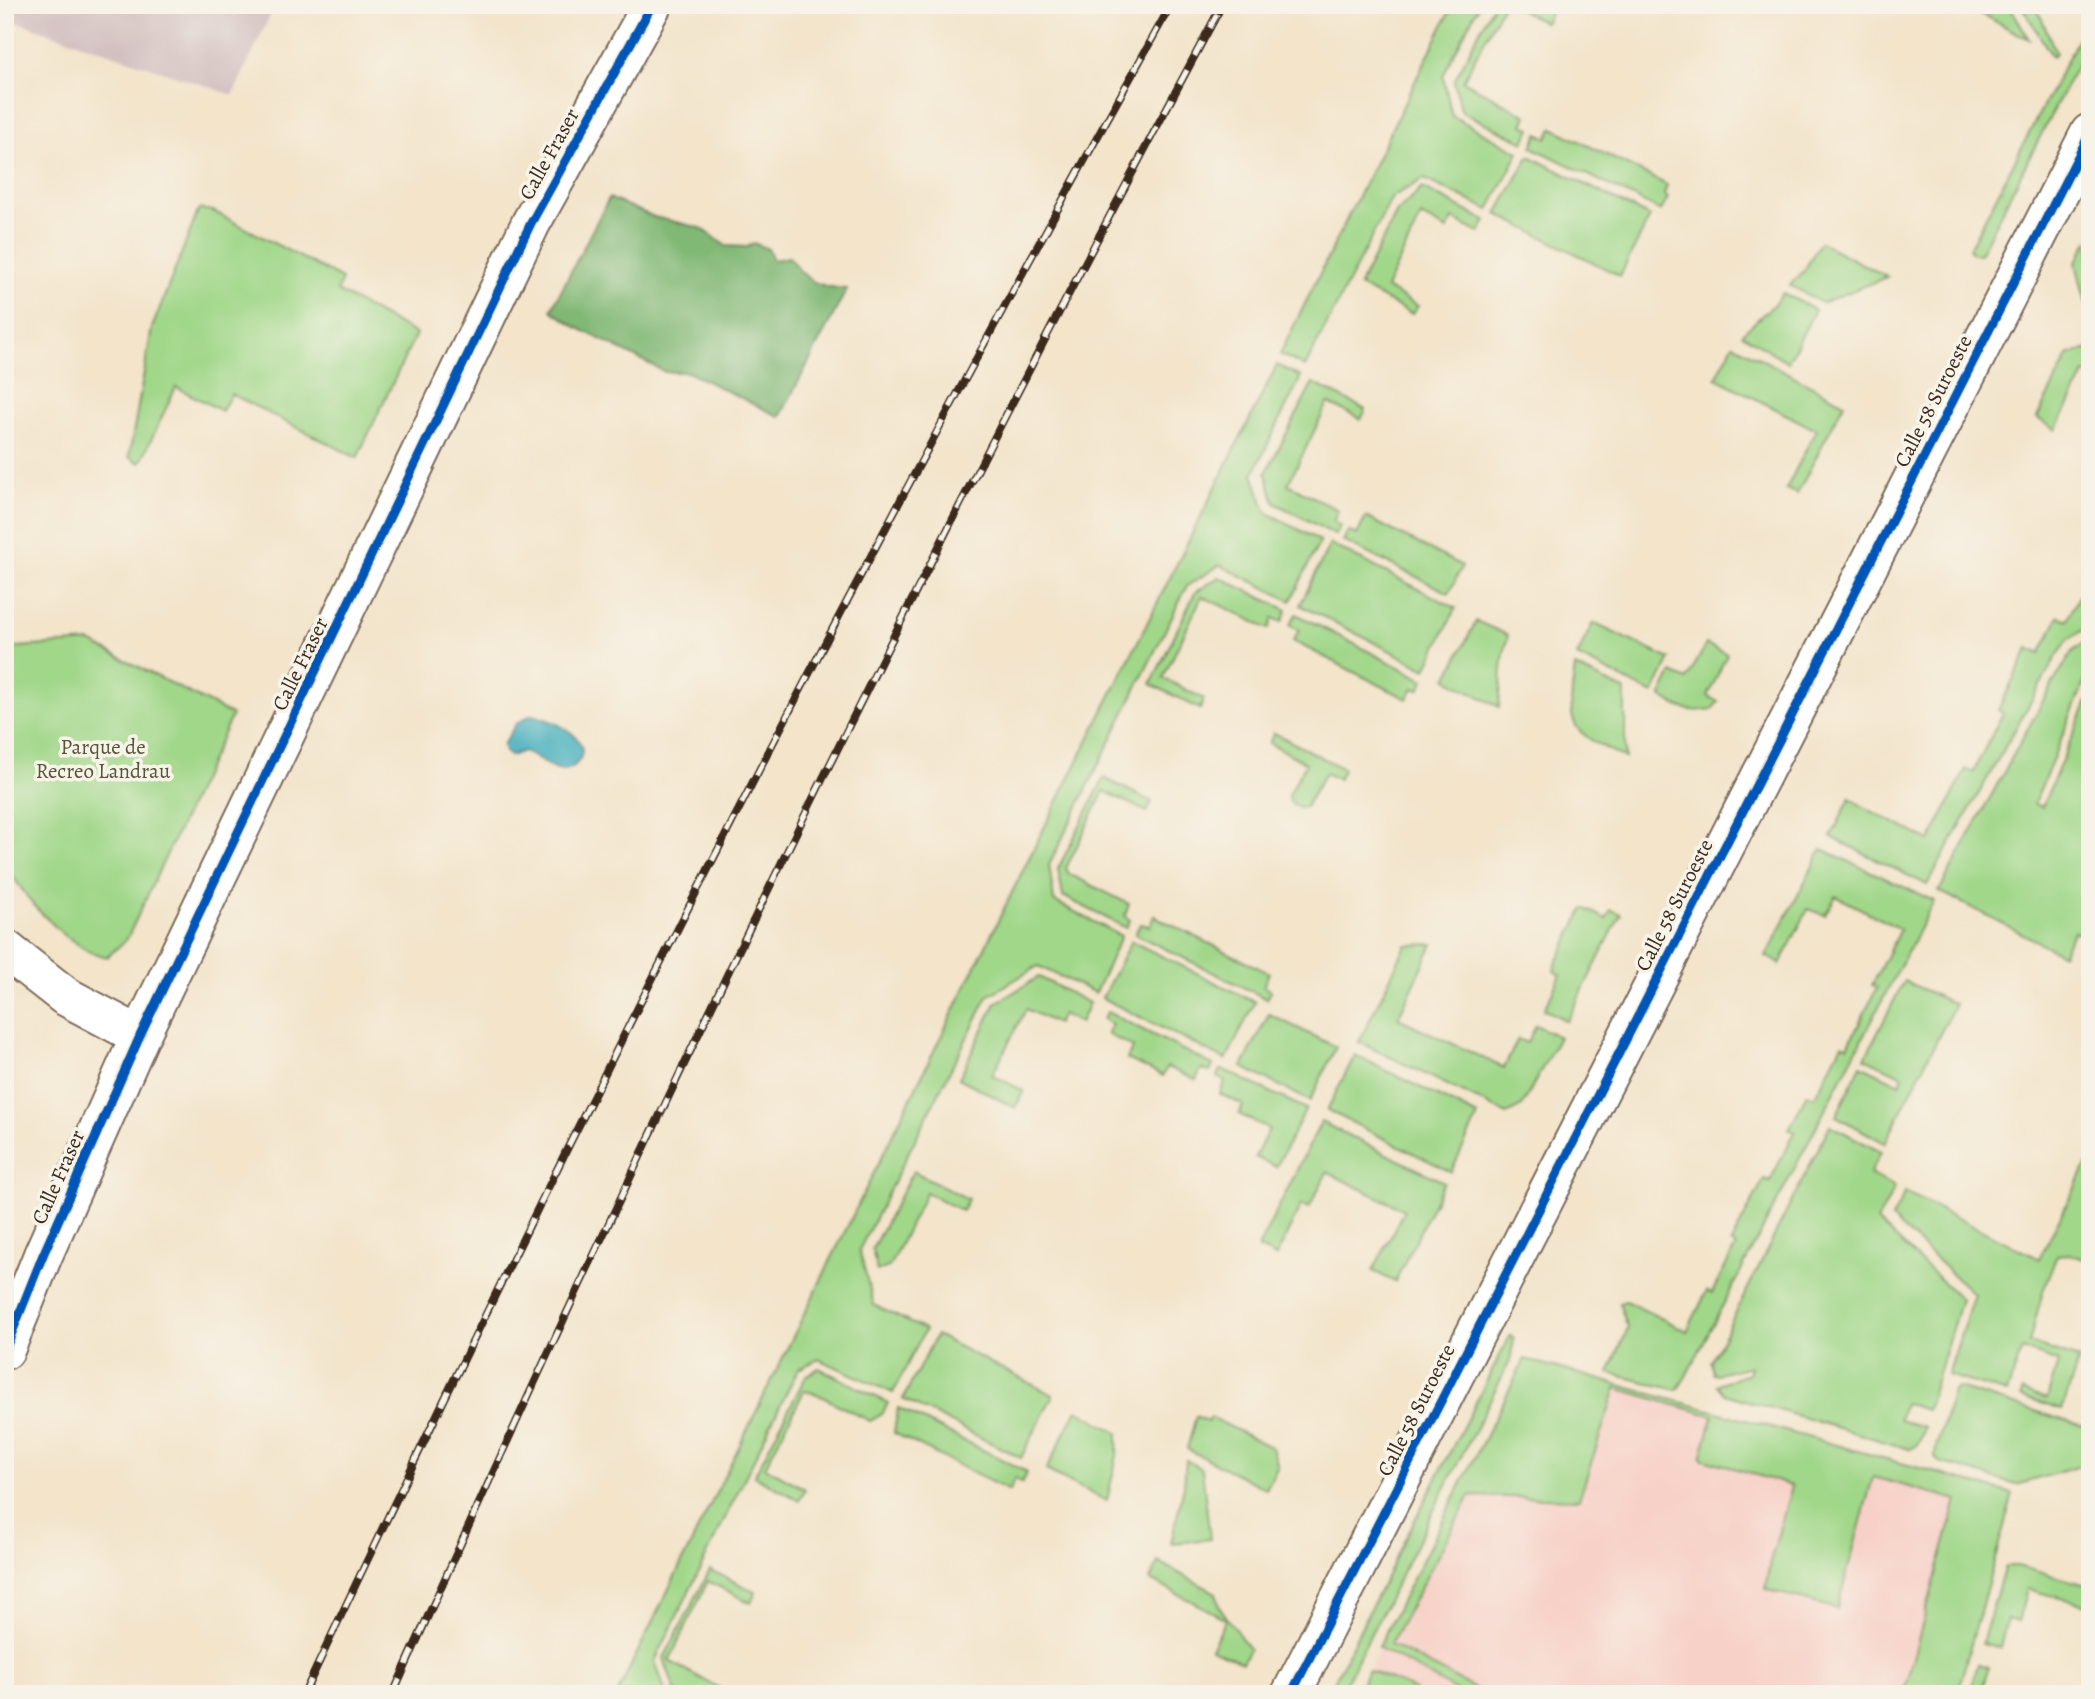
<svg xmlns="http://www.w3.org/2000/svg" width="2095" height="1699" viewBox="0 0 2095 1699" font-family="Alegreya,serif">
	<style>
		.built { fill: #f7d1c7 }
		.industrial { fill: #d2bfc0 }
		.green { fill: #a0d789; stroke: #6e8054; stroke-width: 2 }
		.forest { fill: #80b875; stroke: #5e714a; stroke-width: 2 }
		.water { fill: #3eacbc; stroke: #3c6b6d; stroke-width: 2 }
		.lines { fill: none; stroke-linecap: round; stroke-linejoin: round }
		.minor-casing { stroke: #7b6b5a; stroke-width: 42 }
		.minor { stroke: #fff; stroke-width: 38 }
		.rail-casing { stroke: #3b2a1e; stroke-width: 8 }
		.rail { stroke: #f7f3e8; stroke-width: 5; stroke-dasharray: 16; stroke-linecap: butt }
		.cycleway-casing { stroke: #f7f3e8; stroke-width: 13 }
		.cycleway { stroke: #0057b8; stroke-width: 9 }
		.labels { text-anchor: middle; stroke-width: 7; stroke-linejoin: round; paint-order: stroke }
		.street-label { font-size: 21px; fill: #3b2a1e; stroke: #f7f3e8 }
		.park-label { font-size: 21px; fill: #545539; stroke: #f7f3e8 }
	</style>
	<rect width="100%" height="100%" fill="#f7f3e8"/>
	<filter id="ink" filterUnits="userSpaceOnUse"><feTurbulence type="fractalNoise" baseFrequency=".0143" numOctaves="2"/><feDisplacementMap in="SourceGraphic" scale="14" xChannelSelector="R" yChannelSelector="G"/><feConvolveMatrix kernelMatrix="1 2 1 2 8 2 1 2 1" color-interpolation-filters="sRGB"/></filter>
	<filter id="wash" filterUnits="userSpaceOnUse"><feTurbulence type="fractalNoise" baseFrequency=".00686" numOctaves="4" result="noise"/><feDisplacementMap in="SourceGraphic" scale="28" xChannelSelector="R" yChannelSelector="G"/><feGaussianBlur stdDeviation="1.57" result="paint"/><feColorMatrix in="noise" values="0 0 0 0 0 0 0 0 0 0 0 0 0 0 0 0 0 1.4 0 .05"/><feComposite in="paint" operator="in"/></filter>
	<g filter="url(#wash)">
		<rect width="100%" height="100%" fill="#f3e4ca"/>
		<path class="built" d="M1525 1359 2013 1494 1957 1694H1356Z"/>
		<path class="industrial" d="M5 5H275L233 95 5 18Z"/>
		<path class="green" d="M1453 5H1479L1443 76 1452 116 1519 152 1489 210 1424 179 1392 197 1305 367 1280 354Z
			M1493 5H1503L1463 81 1527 116 1523 125 1531 128 1524 142 1462 112 1454 81Z
			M1511 5H1539L1551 11 1545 23Z
			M1964 5H2009L2029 39 2021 35Z
			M2021 5H2036L2056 53 2052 56Z
			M2090 16V39L1980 254H1972L1969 249Z
			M1553 128 1667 185 1664 195 1668 198 1661 211 1532 147 1538 134 1547 138Z
			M1529 156 1650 217 1620 276 1497 214Z
			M1422 188 1486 221 1479 233 1453 219 1447 230 1421 216 1386 288 1418 306 1412 314 1359 286 1397 212Z
			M199 209 213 211 342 279 337 291 416 334 357 458 231 394 222 411 176 387 140 463 129 457 152 328Z
			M2088 241 2090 250V320L2076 263Z
			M1820 242 1887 277 1822 303 1790 285 1804 271Z
			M1783 293 1815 310 1788 362 1742 334 1775 303Z
			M1733 344 1844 403 1797 494 1786 489 1816 430 1716 378Z
			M2090 349V375L2085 373 2056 430 2037 418 2069 354Z
			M1277 365 1301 377 1253 474 1266 512 1320 541 1291 601 1220 565 1187 586 1049 865 1054 901 1121 936 1095 993 1038 966 988 996 859 1250 874 1305 925 1330 893 1393 819 1359 798 1369 655 1661 666 1694H617L1031 854Z
			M1313 383 1366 410 1361 419 1328 403 1288 484 1338 510 1333 521 1340 526 1335 535 1275 503 1266 473Z
			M1366 517 1462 566 1449 593 1343 541 1348 531 1357 535Z
			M1330 544 1456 608 1426 669 1300 605Z
			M2090 575V625L2067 641 2055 659 1927 885 1831 837 1850 798 1867 809 1930 841 1966 769 1973 772 2003 713 1998 710 2029 648 2040 654 2059 616 2067 620Z
			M1219 577 1287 610 1282 622 1273 618 1269 629 1202 596 1163 678 1204 699 1200 709 1151 684 1195 593Z
			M1296 614 1424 680 1419 690 1413 688 1407 699 1293 641 1299 630 1290 625Z
			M1476 621 1508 635 1503 658 1499 707 1447 679Z
			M1593 623 1670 659 1653 694 1577 656Z
			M2090 638V669L2034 804 2042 807 2087 702 2090 708V939L2074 931 2062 954 1939 891 2049 690 2072 652Z
			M90 642 232 715 127 939 107 957 90 952 64 935 35 907 5 866V648Z
			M1706 644 1727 654 1708 696 1718 702 1712 709C1690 713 1678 709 1661 696L1672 673 1687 680Z
			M1575 667 1625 691V758C1570 730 1566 730 1575 667Z
			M1274 733 1344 769 1338 779 1325 773 1305 807 1299 808 1289 801V794L1306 763 1269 743Z
			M1104 778 1152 802 1147 812 1104 791 1066 868 1069 874 1129 904 1125 916 1130 920 1126 928 1063 896 1058 869Z
			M1822 849 1934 901 1685 1378 1677 1390 1609 1373 1628 1328 1619 1303 1626 1301 1687 1331 1707 1291 1712 1293 1736 1246 1731 1243 1764 1179 1770 1181 1795 1132 1789 1129 1807 1094 1815 1097 1842 1044 1848 1046 1877 988 1872 985 1900 929 1836 896 1825 915 1808 909 1780 964 1766 956Z
			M1584 908 1606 919 1611 910 1621 914 1567 1021 1544 1009 1561 975 1554 971 1556 964Z
			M1154 916 1269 973 1263 986 1271 991 1267 999 1135 934 1140 924 1150 926Z
			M1131 941 1255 1002 1226 1060 1102 998Z
			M1433 944 1398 1018 1504 1068 1518 1039 1527 1043 1536 1025 1559 1037 1522 1106 1507 1114 1359 1042 1406 945Z
			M1039 977 1089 1003 1080 1023 1062 1014 1057 1024 1026 1009 992 1075 1024 1091 1015 1108 959 1078 996 1003Z
			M1904 981 1955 1004 1885 1143 1836 1116 1861 1065 1900 1084 1903 1076 1865 1058Z
			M1107 1012 1213 1065 1210 1072 1201 1069 1196 1080 1167 1067 1163 1076 1127 1059 1133 1047 1107 1034 1112 1024 1103 1019Z
			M1269 1014 1336 1047 1310 1101 1242 1067Z
			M1355 1055 1478 1116 1451 1172 1327 1110Z
			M1221 1070 1226 1071 1306 1109 1276 1167 1255 1157 1269 1129 1239 1114 1243 1105 1220 1094 1225 1081 1217 1077Z
			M1321 1122 1444 1182 1395 1282 1373 1271 1404 1210 1327 1172 1309 1208 1301 1205 1276 1257 1258 1248Z
			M1830 1125 1881 1152 1870 1174 1895 1187 1877 1221 1961 1299 1927 1410 1904 1403 1899 1420 1924 1427C1921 1436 1920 1447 1909 1449L1724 1394 1717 1385 1748 1374 1750 1366 1717 1374 1713 1373 1711 1362Z
			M2090 1158V1261L2069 1254 2057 1255 2043 1291 2029 1343 2079 1359 2062 1410 2021 1397 2022 1391 2047 1399 2058 1362 2022 1349 2007 1393 1948 1375 1974 1294 1892 1219 1905 1192 2039 1259Z
			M913 1171 968 1199 962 1211 926 1192 889 1267 877 1271 872 1249Z
			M936 1335 1053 1395 1021 1458 903 1399Z
			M1510 1336 1514 1338 1510 1361 1340 1694H1328L1403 1543Z
			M1525 1359 2013 1494 1957 1694H1903L1957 1500 1873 1477 1837 1609 1765 1589 1770 1562 1792 1486 1701 1458 1713 1416 1616 1388 1579 1499 1470 1496 1390 1644 1479 1691 1477 1694H1462L1378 1647Z
			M819 1368 888 1403 882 1414 870 1421 817 1394 804 1391 765 1467 805 1489 799 1500 754 1476 806 1376Z
			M1958 1388 2090 1428V1463L2017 1485 1939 1462 1935 1457 1936 1448 1953 1391Z
			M898 1408 1027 1472 1022 1483 1015 1478 1009 1491 894 1433Z
			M1077 1410 1118 1433 1117 1455 1107 1501 1046 1470Z
			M1196 1416 1208 1422 1211 1417 1272 1448 1278 1466 1266 1489 1187 1449Z
			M1186 1460 1202 1469 1210 1539 1171 1543 1184 1486Z
			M1158 1562 1216 1593 1219 1606 1249 1649 1242 1662 1211 1649 1226 1619 1150 1580Z
			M2005 1566H2017L2090 1586V1606L2027 1589 2018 1622 2007 1619 2000 1648 1982 1643Z
			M710 1570 756 1592 751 1603 708 1581 669 1661 730 1694H681L675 1691 664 1658Z
			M1978 1664 1988 1667 1981 1694H1969Z
			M1368 1670 1415 1690 1413 1694H1356Z"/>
		<path class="forest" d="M609 198 654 217 701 228 726 246 747 247 754 243 768 249 773 260 789 257C806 282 818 287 847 289L780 417 688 372H665L576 327 551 310Z"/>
		<path class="water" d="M531 715C549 718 596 737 578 762 575 766 569 770 564 770 551 770 534 756 523 751L510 756 505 752 503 745 516 724Z"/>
	</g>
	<g filter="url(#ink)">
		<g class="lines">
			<g class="minor-casing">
				<path id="minor" d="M5 949 65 996 140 1036
					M5 1350 43 1255 140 1036 531 223 652 5
					M1291 1694 2090 133"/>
			</g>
			<use href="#minor" class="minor"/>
			<g class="rail-casing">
				<path id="rail" d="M304 1694C573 1121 861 557 1171 5
					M393 1694C649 1121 924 557 1222 5"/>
			</g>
			<use href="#rail" class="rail"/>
			<g class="cycleway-casing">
				<path id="cycleway" d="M5 1350 43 1255 140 1036 531 223 652 5
					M1291 1694 2090 133"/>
			</g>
			<use href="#cycleway" class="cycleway"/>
		</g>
	</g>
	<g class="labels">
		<g class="street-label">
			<text transform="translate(549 154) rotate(-61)" y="7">Calle Fraser</text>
			<text transform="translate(1933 401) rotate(-63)" y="7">Calle 58 Suroeste</text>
			<text transform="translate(300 664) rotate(-64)" y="7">Calle Fraser</text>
			<text transform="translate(1674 905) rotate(-63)" y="7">Calle 58 Suroeste</text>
			<text transform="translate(58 1177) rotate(-66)" y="7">Calle Fraser</text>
			<text transform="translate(1416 1410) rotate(-63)" y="7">Calle 58 Suroeste</text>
		</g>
		<g class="park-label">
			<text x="103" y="754">Parque de<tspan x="103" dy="24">Recreo Landrau</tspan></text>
		</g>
	</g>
	<rect width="2095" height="1699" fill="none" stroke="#f7f3e8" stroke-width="28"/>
</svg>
